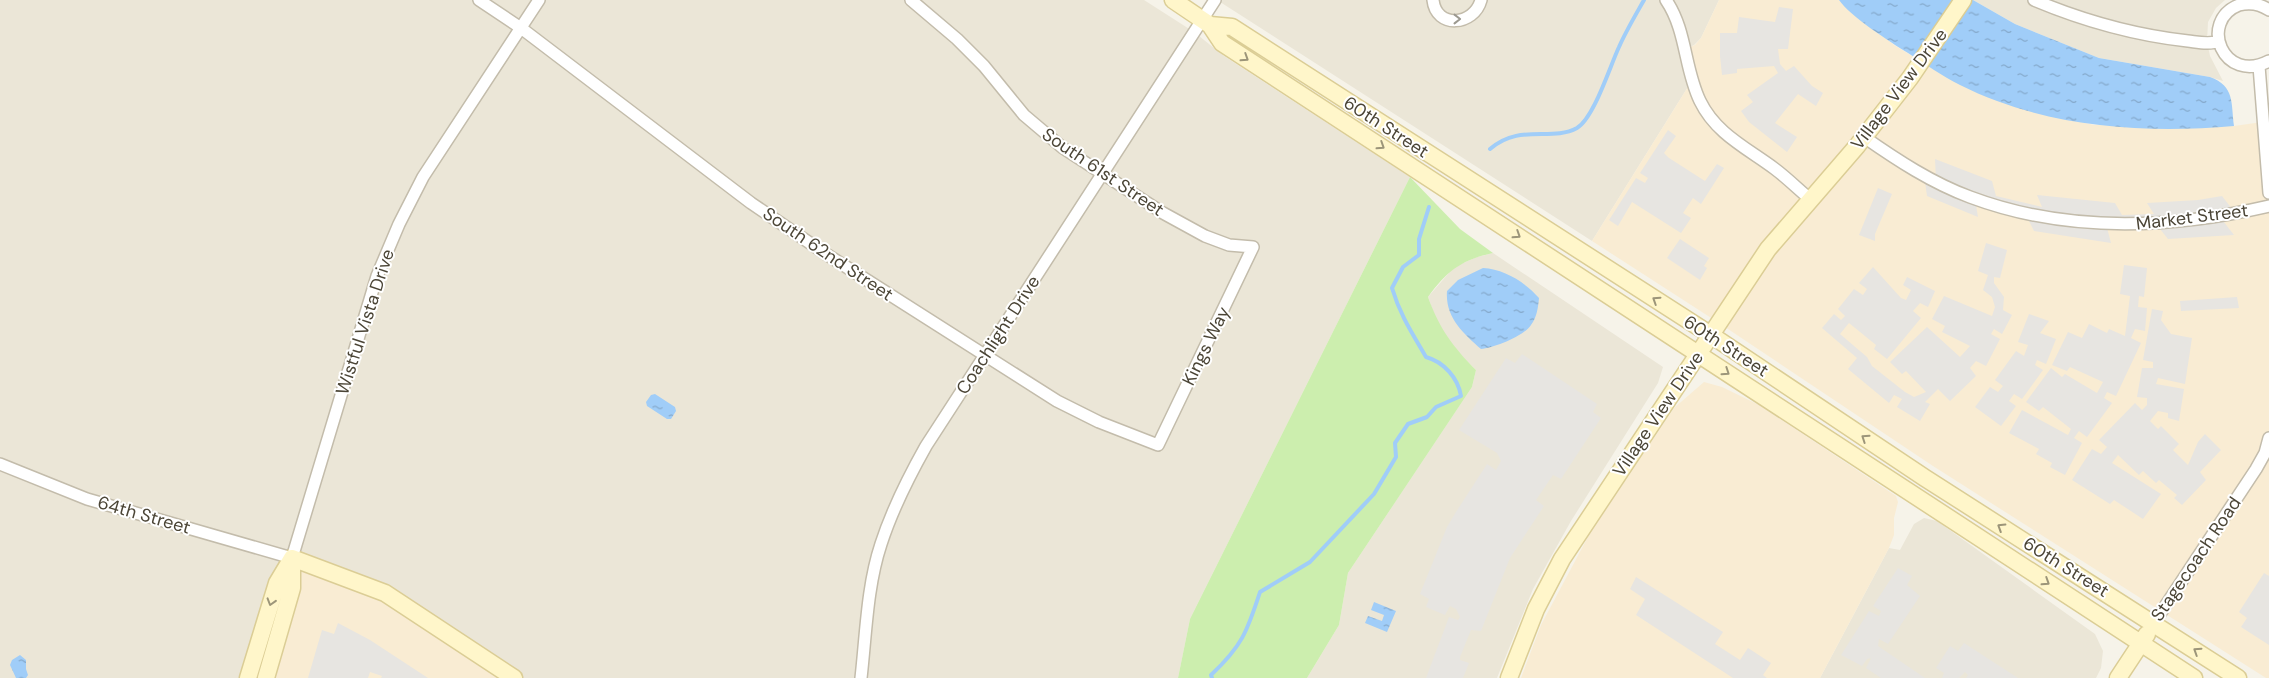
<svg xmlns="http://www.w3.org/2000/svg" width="2269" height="678" viewBox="0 0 2269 678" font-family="'DM Sans',sans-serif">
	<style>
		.residential { fill: #ebe6d7 }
		.commercial { fill: #f9ecd3 }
		.park { fill: #cceeae }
		.parking { fill: #e7e5e1 }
		.water { fill: url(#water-ripples) }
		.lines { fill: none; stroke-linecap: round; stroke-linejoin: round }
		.stream { stroke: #a0cdf8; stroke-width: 4 }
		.street-casing { stroke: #c3bcab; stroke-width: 14 }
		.secondary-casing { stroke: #dbcd95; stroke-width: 19 }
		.street { stroke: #fff; stroke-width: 11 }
		.secondary { stroke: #fff6ca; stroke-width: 16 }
		.oneway { stroke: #9c9990 }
		.oneway2 { stroke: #9c9579 }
		.labels { text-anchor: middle; stroke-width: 4; stroke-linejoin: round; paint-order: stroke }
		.street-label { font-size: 18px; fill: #4b4536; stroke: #fff }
	</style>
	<defs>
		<pattern id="water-ripples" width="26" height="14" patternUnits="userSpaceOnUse" patternTransform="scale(1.25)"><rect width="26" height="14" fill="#a0cdf8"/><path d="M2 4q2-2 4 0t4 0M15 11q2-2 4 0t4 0" fill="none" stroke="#84a8ca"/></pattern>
	</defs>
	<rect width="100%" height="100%" fill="#f6f3e9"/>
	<path class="residential" d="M0 0H1144L1194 32 1224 56 1410 177 1190 619 1178 678H514L292 558 248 678H0Z
		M1217 0H1719L1701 38 1694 45 1685 49 1691 82 1592 241Z
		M1973 0H2225L2216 8 2208 22 2207 42 2210 56 2223 81 2210 77 2099 58 2015 24Z
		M1493 253 1663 367 1658 383 1571 521 1533 589 1497 678H1307L1339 625 1348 573 1472 387 1476 370 1458 352 1437 323 1428 297 1454 267 1477 257Z
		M1924 518 1937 521 2095 634 2103 651 2101 668 2096 678H1820L1889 548 1900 550 1914 524Z"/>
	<path class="commercial" d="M1719 0H1839L1894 45 1959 84 2037 112 2094 125 2234 126 2269 121V678H2266L1933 466 1719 323 1592 241 1691 82 1685 49 1695 45 1701 38Z
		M1704 382 1722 387 1759 405 1896 496 1898 502 1894 518V535L1889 548 1820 678H1521L1541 625 1590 533 1674 408Z
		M292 558 342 576 514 678H266Z"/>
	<path class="park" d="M1410 177 1460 229 1493 253C1461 260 1447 271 1428 297 1439 328 1453 347 1476 370L1472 387 1348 573 1339 625 1307 678H1178L1190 619Z"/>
	<path class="parking" d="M1779 7 1793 9 1788 49H1778L1780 64 1786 71 1794 66 1812 86 1823 93 1816 106 1798 94 1775 123 1797 137 1787 152 1749 122 1741 111 1753 102 1747 95 1778 73 1774 66 1737 69V73L1722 75 1720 56V33H1737L1739 17 1775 22Z
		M1668 130 1676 136 1664 153 1669 158 1705 181 1717 164 1724 168 1701 204 1693 198 1683 213 1691 218 1681 233 1632 202 1618 226 1609 220 1636 178 1645 183 1648 178 1640 173Z
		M1935 159 1992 181 1996 196 2042 207 2037 195 2115 203 2122 215 2154 214 2147 203 2198 200 2222 196 2236 214 2220 217 2234 235 2168 239 2156 224H2106L2111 243 2034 231 2025 213 1975 199 1978 217 1927 196 1924 175 1936 181Z
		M1878 188 1892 194 1875 234V241L1859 235Z
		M1680 239 1709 258 1704 266 1707 268 1700 280 1667 258Z
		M1986 243 2007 250 2000 278 1994 277V283L2004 297 2003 310 2012 315 2002 334 1994 329 1991 334 2000 339 1986 366 1976 361 1970 368 1976 376 1950 401 1938 389 1925 402 1930 404 1920 421 1897 407 1902 399 1894 395 1889 403 1848 369 1857 358 1822 328 1834 314 1841 320 1845 316 1838 309 1854 289 1863 295 1867 289 1859 283 1873 267 1901 298 1906 300 1911 290 1903 285 1907 277 1935 291 1928 307 1920 303 1913 311 1921 318 1887 359 1874 349 1876 345 1849 323 1840 334 1867 357 1872 366 1905 392 1914 397 1926 392 1906 371 1902 374 1890 362 1927 327 1960 357 1970 346 1942 332 1945 326 1932 319 1944 296 1992 316 1995 307 1992 297 1983 290 1988 275 1978 271Z
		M2124 265 2147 268 2144 297 2139 296 2138 307 2147 308 2145 331 2135 329 2131 338 2141 343 2116 396 2107 392 2104 398 2112 403 2087 437 2079 431 2074 438 2082 443 2065 475 2050 467 2052 463 2036 454 2039 449 2009 433 2022 410 2068 435 2071 429 2043 407 2039 411 2026 402 2051 368 2062 377 2065 374 2097 393 2103 382 2070 367 2067 371 2052 365 2068 332 2082 338 2089 324 2107 333 2109 329 2125 336 2130 296 2120 294Z
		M2237 297 2239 308 2181 311 2180 301Z
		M2152 309 2163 311 2161 320 2171 334 2192 338 2185 384 2158 378 2156 384 2184 389 2179 421 2168 418V413L2158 411 2150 421 2158 429 2161 426 2179 444 2173 450 2188 465 2198 442 2205 434 2221 450 2200 472 2206 480 2182 505 2174 498 2177 495 2159 480 2156 483 2143 471 2139 475 2118 455 2112 463 2161 494 2143 519 2114 500 2110 504 2072 480 2092 449 2101 454 2107 447 2099 440 2135 403 2142 410 2147 405V398L2137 397 2142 368H2153V362L2143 360Z
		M2029 314 2049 321 2040 333 2056 339 2046 364 2037 360 2035 365 2043 370 2022 399 2014 394 2009 401 2016 406 2001 426 1975 407 1990 387 1998 392 2003 386 1995 380 2016 351 2024 356 2028 345 2018 342Z
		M1522 354 1597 404 1593 412 1601 418 1561 479 1553 475 1536 500 1544 506 1510 558 1481 631 1471 630 1460 657V660L1469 663 1463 678H1426L1449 617 1458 620 1460 617 1456 609 1450 606 1445 615 1426 607 1429 599 1420 594 1447 527 1456 512 1487 464 1496 470 1501 461 1497 453 1459 430 1506 358 1515 363Z
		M1898 568 1912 576 1907 585 1920 596 1888 644 1879 639 1878 646 1925 678H1881L1866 668 1871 658 1867 659 1862 666 1841 655 1869 611 1879 616 1881 611 1873 606Z
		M2264 573 2269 576V645L2241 627 2247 618 2239 612Z
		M1636 577 1723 632 1715 644 1740 660 1748 648 1771 663 1763 675 1767 678H1733L1636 615 1645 599 1630 589Z
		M338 623 370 640 428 678H381L382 676 370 672 368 678H308L322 630 334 634Z
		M1964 643 2018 678H1966L1968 675 1965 672 1959 678H1942L1944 673 1936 668 1950 646 1958 651Z"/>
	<path class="water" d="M1839 0H1973L2015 24 2099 58 2210 77C2235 86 2231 103 2234 126 2141 134 2044 127 1960 85 1942 76 1925 64 1908 53 1890 42 1850 16 1839 0Z
		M1483 268C1504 269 1525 282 1539 298 1538 308 1537 317 1531 325 1524 336 1494 348 1481 349 1463 333 1445 317 1447 291L1458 280Z
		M655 394 675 407 676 411 671 419H667L647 406 646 402 651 395Z
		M1374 602 1396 611 1387 632 1365 623 1368 616 1382 621 1384 615 1371 610Z
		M20 655 26 660V669L28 675 26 678H16L10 665 12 660Z"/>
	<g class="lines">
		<path class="stream" d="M1490 149C1520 123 1551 142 1577 128 1594 118 1610 66 1619 47 1626 31 1635 16 1644 0
			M1212 678 1211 675C1242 646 1247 632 1260 592L1310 562 1374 494 1396 457 1395 443 1408 424 1427 417 1436 407 1461 396C1458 378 1444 362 1426 357 1412 333 1400 315 1392 288L1403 267 1419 255V239L1429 207"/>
		<g class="street-casing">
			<path id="street" d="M479 0 521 28 751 203 826 254 1057 401 1099 422 1158 445 1253 247 1229 245 1205 236 1163 213 1063 148 1024 115 984 66 957 39 911 0
				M1433 0C1436 29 1474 26 1481 0
				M1666 0C1687 31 1684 68 1700 101 1716 134 1747 148 1775 169 1787 178 1798 189 1810 199
				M2034 0C2084 21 2134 35 2188 41 2197 42 2210 45 2218 41
				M2269 10C2260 4 2250 2 2239 5 2198 21 2223 85 2269 61
				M2259 66 2269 193
				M1864 137C1897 160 1932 183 1970 197 2066 233 2170 229 2269 206
				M0 464 87 499 292 558 377 276 399 224 423 177 539 0
				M2154 623 2256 469 2265 453 2269 438
				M861 678C866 634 867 586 881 544 892 510 908 478 926 446L1215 0"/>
		</g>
		<g class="secondary-casing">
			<path id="secondary" d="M1173 0 1210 25 1222 43 2194 678
				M1210 25 1232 27 1711 335 1925 478 2238 678
				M292 558 385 593 514 678
				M248 678 277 583 292 558
				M266 678 292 588V558
				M1509 678 1536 609 1562 559 1768 249 1857 146 1910 78 1963 0
				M2118 678 2147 634"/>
		</g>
		<use href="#street" class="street"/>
		<use href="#secondary" class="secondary"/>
	</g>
	<defs><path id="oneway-chevron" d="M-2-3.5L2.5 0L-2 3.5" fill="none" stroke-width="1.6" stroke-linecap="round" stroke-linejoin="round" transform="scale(1.25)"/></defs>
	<use class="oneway" href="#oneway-chevron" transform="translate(1457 19)"/>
	<g class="oneway2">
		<use href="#oneway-chevron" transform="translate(1245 58) rotate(33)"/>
		<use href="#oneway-chevron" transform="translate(1381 146) rotate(33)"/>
		<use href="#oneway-chevron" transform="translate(1517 235) rotate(33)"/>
		<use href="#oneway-chevron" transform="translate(1656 300) rotate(-147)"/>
		<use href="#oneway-chevron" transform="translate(1726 372) rotate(34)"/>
		<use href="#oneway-chevron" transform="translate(1865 438) rotate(-146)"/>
		<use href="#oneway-chevron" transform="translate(2001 527) rotate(-148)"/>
		<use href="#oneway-chevron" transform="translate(2046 582) rotate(33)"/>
		<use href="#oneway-chevron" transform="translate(271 602) rotate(107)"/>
		<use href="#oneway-chevron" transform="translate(2197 651) rotate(-147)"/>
	</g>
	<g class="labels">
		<g class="street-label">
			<text transform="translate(1899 89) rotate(-53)" y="6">Village View Drive</text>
			<text transform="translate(1386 127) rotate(33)" y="6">60th Street</text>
			<text transform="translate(1103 172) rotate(34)" y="6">South 61st Street</text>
			<text transform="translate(2192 217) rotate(-7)" y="6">Market Street</text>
			<text transform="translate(828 254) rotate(34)" y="6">South 62nd Street</text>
			<text transform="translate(365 322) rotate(-72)" y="6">Wistful Vista Drive</text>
			<text transform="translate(998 335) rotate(-57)" y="6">Coachlight Drive</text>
			<text transform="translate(1206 346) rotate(-64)" y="6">Kings Way</text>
			<text transform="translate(1726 346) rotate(33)" y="6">60th Street</text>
			<text transform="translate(1658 414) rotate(-56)" y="6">Village View Drive</text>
			<text transform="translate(144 515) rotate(16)" y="6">64th Street</text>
			<text transform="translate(2196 559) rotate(-56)" y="6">Stagecoach Road</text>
			<text transform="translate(2066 567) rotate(32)" y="6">60th Street</text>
		</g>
	</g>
</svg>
